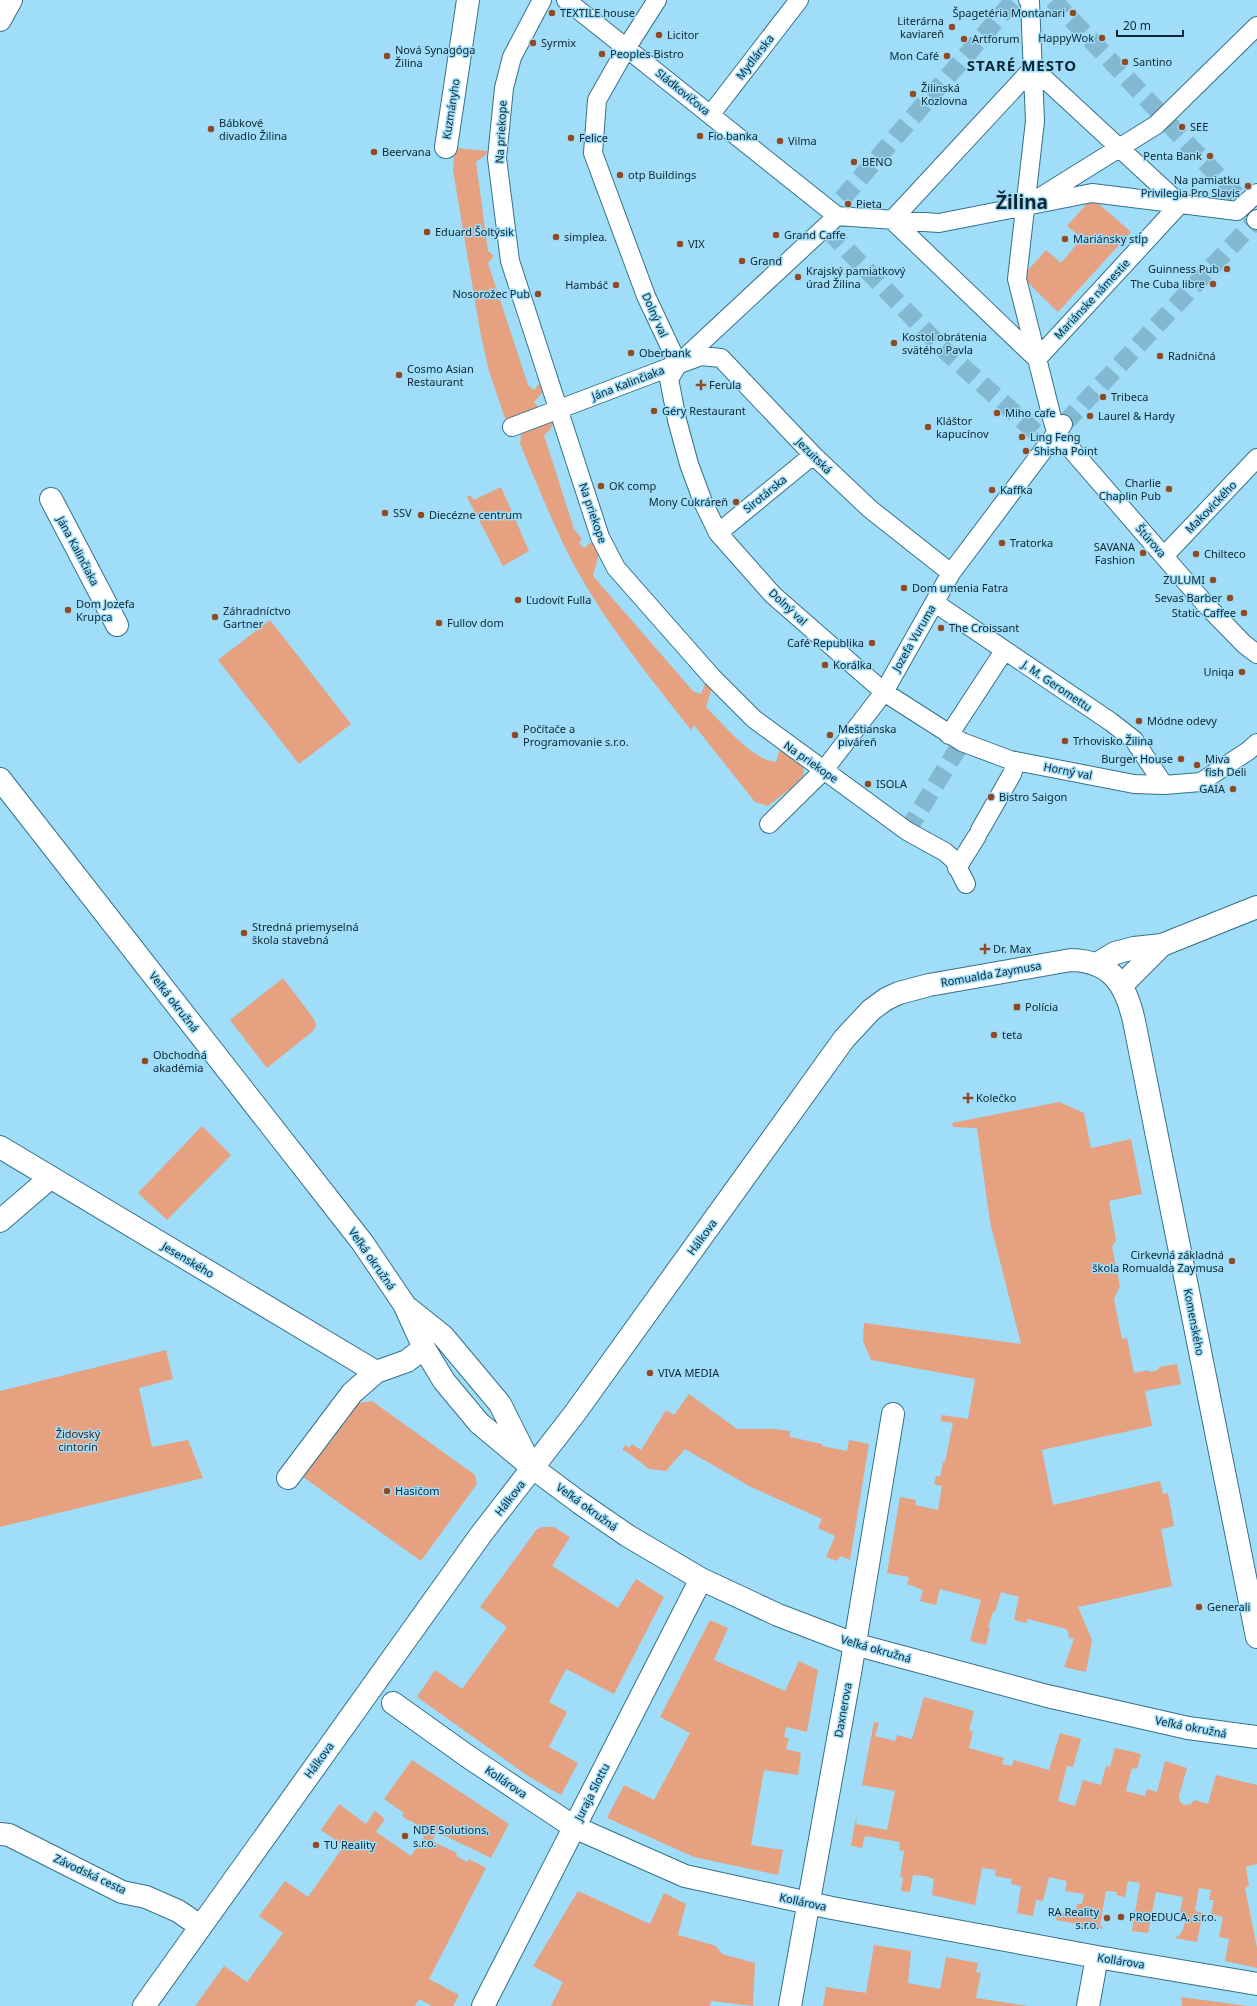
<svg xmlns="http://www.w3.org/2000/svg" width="1257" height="2006" viewBox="0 0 1257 2006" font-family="'Noto Sans',sans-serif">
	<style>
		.green { fill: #e5a180 }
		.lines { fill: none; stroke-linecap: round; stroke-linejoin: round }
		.pedestrian-tunnel { stroke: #83b8d1; stroke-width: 18; stroke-dasharray: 18 9; stroke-linecap: butt }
		.pedestrian-casing { stroke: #357189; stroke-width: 20 }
		.minor-casing { stroke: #357189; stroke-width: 24 }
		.pedestrian { stroke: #fff; stroke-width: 18 }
		.minor { stroke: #fff; stroke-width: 22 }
		.poi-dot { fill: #904a23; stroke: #a0ddf9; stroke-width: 1.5 }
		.labels { text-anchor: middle; stroke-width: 3; stroke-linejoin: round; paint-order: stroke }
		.poi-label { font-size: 11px; fill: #0d2631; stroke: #a0ddf9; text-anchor: start }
		.street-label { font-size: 11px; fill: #0d2631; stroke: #a0ddf9 }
		.park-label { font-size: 11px; fill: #401f0d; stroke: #a0ddf9 }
		.district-label { font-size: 15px; font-weight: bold; letter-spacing: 1px; fill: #0d2631; stroke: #a0ddf9 }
		.town-label { font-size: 19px; font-weight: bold; fill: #0d2631; stroke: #a0ddf9 }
	</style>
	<rect width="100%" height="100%" fill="#a0ddf9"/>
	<path class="green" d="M455 148 487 151 486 155 476 162 488 251 494 256 488 263 528 385 534 390 539 384 543 388 544 391 534 402 539 408 506 421 489 371 480 331 453 170Z
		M1092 198 1131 232 1058 312 1022 277 1046 250 1061 263 1082 238 1067 226Z
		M554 421 550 430 544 435 574 529 582 539 579 543 584 548 590 543H594L599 554 593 576 693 691 701 694 706 681 712 688 706 707C724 725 751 759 776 762L779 751H782L803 767 804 775 791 788 768 806 755 802 694 725 691 730C652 680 611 630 579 574 556 533 539 488 520 444L522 429Z
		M501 487 529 551 503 566 467 497 470 495 474 500Z
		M270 620 351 724 299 764 218 660Z
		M283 978 314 1019 316 1026 313 1031 267 1068 230 1020Z
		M1059 1102 1084 1113 1091 1148 1131 1139 1142 1194 1109 1201 1116 1240 1112 1247 1120 1286 1114 1299 1122 1339 1127 1338 1134 1373 1148 1370 1150 1372 1158 1370 1159 1367 1177 1364 1181 1384 1145 1391 1152 1426 1042 1450 1053 1505 1160 1481 1163 1494 1168 1493 1174 1526 1161 1529 1172 1586 1078 1607 1092 1640 1086 1672 1064 1667 1074 1639 1068 1637 1069 1633 1066 1629 1028 1619 1026 1623 1014 1620 1019 1597 1001 1592 995 1612H993L988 1627 990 1628 986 1645 970 1641 981 1600 940 1589 936 1605 920 1601 923 1590 907 1584 909 1577 887 1573 900 1497 916 1500 915 1505 938 1510 942 1486 934 1484 936 1476 940 1477 943 1462H945L953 1423 940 1421 942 1415 968 1419 975 1379 871 1360 863 1341 864 1323 1021 1344 990 1222 977 1128 953 1127 952 1123Z
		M202 1126 231 1155 167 1220 138 1193Z
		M166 1350 173 1379 139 1388 152 1447 188 1440 203 1478 0 1527V1391Z
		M689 1394 737 1429H775L790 1431V1437L822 1444V1446L847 1451 849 1440 869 1444 850 1560 840 1556 837 1561 826 1557 835 1536 818 1528 822 1519 749 1486 685 1449 666 1471 649 1469 627 1452 622 1450 625 1445 629 1448 632 1444 641 1450 666 1410 674 1415Z
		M372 1401 475 1475 477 1483 474 1488 421 1561 303 1477 354 1408 359 1403Z
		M543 1527H554L570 1537 552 1566 618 1608 636 1579 664 1597 614 1694 566 1669 549 1702 567 1712 549 1747 578 1763 561 1795 531 1778 417 1697 435 1670 462 1689 507 1627 480 1607 537 1529Z
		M710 1620 728 1628 714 1660 785 1691 799 1661 818 1670 807 1732 786 1727 784 1737 789 1738 786 1749 801 1753 798 1775 764 1770 751 1845 783 1850 778 1875 694 1857 607 1818 624 1785 654 1800 690 1733 660 1717Z
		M924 1697 974 1711 969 1730 973 1732 969 1748 1004 1758 1002 1764 1012 1766 1014 1760 1049 1770 1060 1733 1081 1739 1073 1767 1067 1766 1058 1801 1075 1806 1083 1780 1101 1785 1106 1766 1110 1767 1115 1748 1141 1754 1137 1769 1132 1768 1126 1791 1145 1796 1147 1789 1157 1792 1165 1761 1187 1768 1179 1796 1180 1802 1184 1805 1191 1804 1194 1800 1208 1804 1216 1775 1257 1785V1864L1246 1867 1249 1886 1245 1888 1257 1948V1968L1225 1961 1229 1939 1219 1937 1223 1917 1211 1914 1214 1900H1209L1211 1890 1199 1888 1195 1911 1203 1913 1197 1942 1174 1938C1185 1934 1184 1924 1186 1914L1180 1913 1183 1897 1156 1892 1148 1933 1132 1931 1140 1883 1128 1881 1125 1897 1116 1895 1117 1892 1106 1891 1100 1925 1104 1929 1056 1920 1058 1912 1075 1915 1077 1904H1082L1084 1894 1065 1891 1067 1881 1049 1877 1043 1901 1036 1900 1033 1916 1017 1913 1021 1886 1011 1884 1012 1879 995 1876 996 1870 982 1868 975 1905 932 1895 934 1879 926 1876 913 1875 910 1892 901 1891 903 1877H900L904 1851 899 1850 900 1842 865 1836 862 1848 851 1846 857 1813 856 1824 887 1830 895 1791 862 1785 874 1722 879 1723 875 1736 895 1741 897 1735 912 1739Z
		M412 1760 509 1824 491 1858 437 1832 432 1841 457 1853 456 1856 467 1862 469 1859 486 1868 429 1979 459 1995 453 2006H432L419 1999 415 2006H195L224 1966 247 1982 283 1933 259 1916 285 1881 308 1897 344 1846 321 1830 339 1804 366 1824 375 1811 385 1819 376 1832 411 1856 427 1832 410 1820 409 1821 402 1816 404 1813 384 1799Z
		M578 1891 650 1924 664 1893 686 1904 678 1935 716 1946 722 1954 755 1963 753 2006 711 2001 710 2006H551L563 1982 533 1966Z
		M874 1945 911 1951 908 1983 940 1989 946 1957 978 1963 976 1972 981 1973 976 1998 1027 2006H823L826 1987 866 1993Z
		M1181 1997 1247 2006H1182Z"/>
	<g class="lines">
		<path class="pedestrian-tunnel" d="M1053 0 1158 111
			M1168 123 1237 196
			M842 199 1014 0
			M829 231 941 347 1042 438
			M1064 424 1256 220
			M907 831 962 742"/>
		<g class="pedestrian-casing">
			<path id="pedestrian" d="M542 0 512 57 504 88 497 158 510 261 600 537 616 568 712 677 754 719 907 831 945 852 954 860 966 884
				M566 0 837 216
				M657 0 627 47 597 100 593 153 646 296 678 364
				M1028 0 1030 2 1035 121 1017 279 1053 422 1057 433 1207 606 1244 644 1257 654
				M1033 68 1180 204 1037 359 892 220Z
				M711 114 799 0
				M1034 201 1156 125 1257 26
				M837 216 939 223 1092 193 1237 211 1257 193
				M1256 220 1257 219
				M682 363 701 356 721 358 813 455 870 509 951 573
				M678 364 669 379 677 420 689 464 703 502 718 533 773 595 884 692 962 742 1010 760 1134 784 1164 785 1201 782 1248 751 1257 743
				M512 427 678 364 837 216
				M718 533 813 455
				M1164 556 1257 458
				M935 603 1111 722 1134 740 1164 785
				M949 735 1004 651
				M769 824 824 770 884 692 951 573 1063 424
				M980 830 1012 774 1016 761
				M957 868 977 836"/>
		</g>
		<g class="minor-casing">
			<path id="minor" d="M0 20 11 0
				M446 147 468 0
				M51 499 117 625
				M0 779 362 1242 404 1304 424 1348 444 1381 479 1423 533 1468 580 1503 628 1536 701 1579 778 1615 854 1644 1047 1696 1188 1728 1257 1737
				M1097 964 1115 953 1134 948 1162 945 1257 907
				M1122 985 1162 945
				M0 1147 376 1372
				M0 1221 50 1178
				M408 1308 443 1336 500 1404 527 1458
				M288 1478 352 1393 376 1372 407 1361 424 1348
				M393 1703 470 1758 574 1827 685 1876 832 1908 1097 1957 1257 1984
				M0 1834 9 1835 122 1892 146 1897 178 1911 200 1926
				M144 2006 482 1533 575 1413 844 1039 871 1010 886 999 899 993 929 985 1071 960C1112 961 1126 985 1134 1021L1257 1637
				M483 2006 701 1579
				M790 2006 850 1673 893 1414
				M1088 2006 1097 1957"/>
		</g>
		<use href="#pedestrian" class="pedestrian"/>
		<use href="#minor" class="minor"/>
	</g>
	<g class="poi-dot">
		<circle cx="552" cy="13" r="4"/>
		<circle cx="1073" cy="13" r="4"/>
		<circle cx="952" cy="27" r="4"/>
		<circle cx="659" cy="35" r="4"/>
		<circle cx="1102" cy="38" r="4"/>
		<circle cx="964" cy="39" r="4"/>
		<circle cx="533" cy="43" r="4"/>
		<circle cx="602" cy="54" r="4"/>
		<circle cx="387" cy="56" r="4"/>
		<circle cx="947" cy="56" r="4"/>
		<circle cx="1125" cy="62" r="4"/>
		<circle cx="913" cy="94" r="4"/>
		<circle cx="1182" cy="127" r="4"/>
		<circle cx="211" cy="129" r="4"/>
		<circle cx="700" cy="136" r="4"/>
		<circle cx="571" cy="138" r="4"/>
		<circle cx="780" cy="141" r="4"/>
		<circle cx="374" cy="152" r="4"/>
		<circle cx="1210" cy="156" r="4"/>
		<circle cx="854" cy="162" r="4"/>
		<circle cx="620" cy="175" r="4"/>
		<circle cx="1248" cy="186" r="4"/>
		<circle cx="848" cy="204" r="4"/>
		<circle cx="427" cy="232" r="4"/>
		<circle cx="776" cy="235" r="4"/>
		<circle cx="556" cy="237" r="4"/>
		<circle cx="1065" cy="239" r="4"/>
		<circle cx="680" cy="244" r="4"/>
		<circle cx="742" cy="261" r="4"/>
		<circle cx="1227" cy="269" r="4"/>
		<circle cx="798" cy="277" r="4"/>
		<circle cx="1213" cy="284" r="4"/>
		<circle cx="616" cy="285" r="4"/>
		<circle cx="538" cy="294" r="4"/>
		<circle cx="894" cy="343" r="4"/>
		<circle cx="631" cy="353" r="4"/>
		<circle cx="1160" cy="356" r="4"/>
		<circle cx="399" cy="375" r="4"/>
		<path d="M699 379h4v4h4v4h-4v4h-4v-4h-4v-4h4z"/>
		<circle cx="1103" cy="397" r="4"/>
		<circle cx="654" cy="411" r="4"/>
		<circle cx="997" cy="413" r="4"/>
		<circle cx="1090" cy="416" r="4"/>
		<circle cx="928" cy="427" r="4"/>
		<circle cx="1022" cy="437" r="4"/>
		<circle cx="1026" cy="451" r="4"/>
		<circle cx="601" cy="486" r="4"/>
		<circle cx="1169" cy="489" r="4"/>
		<circle cx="992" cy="490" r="4"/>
		<circle cx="736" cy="502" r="4"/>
		<circle cx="385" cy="513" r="4"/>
		<circle cx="421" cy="515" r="4"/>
		<circle cx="1002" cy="543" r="4"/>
		<circle cx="1143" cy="553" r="4"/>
		<circle cx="1196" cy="554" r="4"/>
		<circle cx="1213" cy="580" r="4"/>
		<circle cx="904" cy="588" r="4"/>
		<circle cx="1230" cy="598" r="4"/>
		<circle cx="518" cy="600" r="4"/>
		<circle cx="68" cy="610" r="4"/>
		<circle cx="1244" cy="613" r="4"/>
		<circle cx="215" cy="617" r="4"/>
		<circle cx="439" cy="623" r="4"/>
		<circle cx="941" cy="628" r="4"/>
		<circle cx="872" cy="643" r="4"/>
		<circle cx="825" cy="665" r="4"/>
		<circle cx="1242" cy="672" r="4"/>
		<circle cx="1139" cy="721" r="4"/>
		<circle cx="515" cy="735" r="4"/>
		<circle cx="830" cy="735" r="4"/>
		<circle cx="1065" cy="741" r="4"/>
		<circle cx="1181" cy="759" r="4"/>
		<circle cx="1197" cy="765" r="4"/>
		<circle cx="868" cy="784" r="4"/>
		<circle cx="1233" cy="789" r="4"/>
		<circle cx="991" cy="797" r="4"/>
		<circle cx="244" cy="933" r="4"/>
		<path d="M983 943h4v4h4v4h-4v4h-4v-4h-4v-4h4z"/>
		<rect x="1013" y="1003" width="8" height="8" rx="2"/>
		<circle cx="994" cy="1035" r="4"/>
		<circle cx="145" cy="1061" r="4"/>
		<path d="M966 1092h4v4h4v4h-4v4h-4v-4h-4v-4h4z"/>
		<circle cx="1232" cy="1261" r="4"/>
		<circle cx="650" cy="1373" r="4"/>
		<circle cx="387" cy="1491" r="4"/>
		<circle cx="1199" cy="1607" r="4"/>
		<circle cx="405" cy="1836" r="4"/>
		<circle cx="316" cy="1845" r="4"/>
		<circle cx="1121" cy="1917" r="4"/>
		<circle cx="1107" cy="1918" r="4"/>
	</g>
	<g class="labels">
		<g class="poi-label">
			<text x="560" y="17">TEXTILE house</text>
			<text x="1065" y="17" text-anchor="end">Špagetéria Montanari</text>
			<text x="944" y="25" text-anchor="end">Literárna<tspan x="944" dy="13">kaviareň</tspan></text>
			<text x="667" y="39">Licitor</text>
			<text x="1094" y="42" text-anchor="end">HappyWok</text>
			<text x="972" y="43">Artforum</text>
			<text x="541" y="47">Syrmix</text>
			<text x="395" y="54">Nová Synagóga<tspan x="395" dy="13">Žilina</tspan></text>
			<text x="610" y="58">Peoples Bistro</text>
			<text x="939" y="60" text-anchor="end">Mon Café</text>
			<text x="1133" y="66">Santino</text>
			<text x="921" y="92">Žilinská<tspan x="921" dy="13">Kozlovna</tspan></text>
			<text x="219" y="127">Bábkové<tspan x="219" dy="13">divadlo Žilina</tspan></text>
			<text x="1190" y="131">SEE</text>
			<text x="708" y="140">Fio banka</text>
			<text x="579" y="142">Felice</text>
			<text x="788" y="145">Vilma</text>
			<text x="382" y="156">Beervana</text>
			<text x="1202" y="160" text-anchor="end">Penta Bank</text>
			<text x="862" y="166">BENO</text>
			<text x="628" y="179">otp Buildings</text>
			<text x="1240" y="184" text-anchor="end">Na pamiatku<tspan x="1240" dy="13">Privilegia Pro Slavis</tspan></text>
			<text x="856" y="208">Pieta</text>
			<text x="435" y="236">Eduard Šoltýsik</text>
			<text x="784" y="239">Grand Caffe</text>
			<text x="564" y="241">simplea.</text>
			<text x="1073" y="243">Mariánsky stĺp</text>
			<text x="688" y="248">VIX</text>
			<text x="750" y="265">Grand</text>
			<text x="1219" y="273" text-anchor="end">Guinness Pub</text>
			<text x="806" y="275">Krajský pamiatkový<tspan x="806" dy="13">úrad Žilina</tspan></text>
			<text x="1205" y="288" text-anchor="end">The Cuba libre</text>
			<text x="608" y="289" text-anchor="end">Hambáč</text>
			<text x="530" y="298" text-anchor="end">Nosorožec Pub</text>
			<text x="902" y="341">Kostol obrátenia<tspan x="902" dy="13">svätého Pavla</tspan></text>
			<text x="639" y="357">Oberbank</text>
			<text x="1168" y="360">Radničná</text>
			<text x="407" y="373">Cosmo Asian<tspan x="407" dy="13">Restaurant</tspan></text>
			<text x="709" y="389">Ferula</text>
			<text x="1111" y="401">Tribeca</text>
			<text x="662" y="415">Géry Restaurant</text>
			<text x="1005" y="417">Miho cafe</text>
			<text x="1098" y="420">Laurel &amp; Hardy</text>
			<text x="936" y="425">Kláštor<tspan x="936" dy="13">kapucínov</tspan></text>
			<text x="1030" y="441">Ling Feng</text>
			<text x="1034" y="455">Shisha Point</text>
			<text x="1161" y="487" text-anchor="end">Charlie<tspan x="1161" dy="13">Chaplin Pub</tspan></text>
			<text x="609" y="490">OK comp</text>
			<text x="1000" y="494">Kaffka</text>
			<text x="728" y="506" text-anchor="end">Mony Cukráreň</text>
			<text x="393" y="517">SSV</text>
			<text x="429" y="519">Diecézne centrum</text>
			<text x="1010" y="547">Tratorka</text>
			<text x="1135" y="551" text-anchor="end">SAVANA<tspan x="1135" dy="13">Fashion</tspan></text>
			<text x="1204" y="558">Chilteco</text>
			<text x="1205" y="584" text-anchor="end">ZULUMI</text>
			<text x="912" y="592">Dom umenia Fatra</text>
			<text x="1222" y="602" text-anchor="end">Sevas Barber</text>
			<text x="526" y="604">Ľudovít Fulla</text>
			<text x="76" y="608">Dom Jozefa<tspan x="76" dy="13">Krupca</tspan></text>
			<text x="223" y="615">Záhradníctvo<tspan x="223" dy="13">Gartner</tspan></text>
			<text x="1236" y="617" text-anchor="end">Static Caffee</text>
			<text x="447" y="627">Fullov dom</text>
			<text x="949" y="632">The Croissant</text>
			<text x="864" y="647" text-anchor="end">Café Republika</text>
			<text x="833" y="669">Korálka</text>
			<text x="1234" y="676" text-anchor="end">Uniqa</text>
			<text x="1147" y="725">Módne odevy</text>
			<text x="523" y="733">Počítače a<tspan x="523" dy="13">Programovanie s.r.o.</tspan></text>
			<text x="838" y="733">Meštianska<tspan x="838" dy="13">piváreň</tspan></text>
			<text x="1073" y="745">Trhovisko Žilina</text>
			<text x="1173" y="763" text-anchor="end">Burger House</text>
			<text x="1205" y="763">Miva<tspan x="1205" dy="13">fish Deli</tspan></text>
			<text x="876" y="788">ISOLA</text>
			<text x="1225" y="793" text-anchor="end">GAIA</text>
			<text x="999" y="801">Bistro Saigon</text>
			<text x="252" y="931">Stredná priemyselná<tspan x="252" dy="13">škola stavebná</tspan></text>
			<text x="993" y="953">Dr. Max</text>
			<text x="1025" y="1011">Polícia</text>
			<text x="1002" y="1039">teta</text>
			<text x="153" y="1059">Obchodná<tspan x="153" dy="13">akadémia</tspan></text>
			<text x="976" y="1102">Kolečko</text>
			<text x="1224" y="1259" text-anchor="end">Cirkevná základná<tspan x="1224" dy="13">škola Romualda Zaymusa</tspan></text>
			<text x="658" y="1377">VIVA MEDIA</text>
			<text x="395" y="1495">Hasičom</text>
			<text x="1207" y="1611">Generali</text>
			<text x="413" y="1834">NDE Solutions,<tspan x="413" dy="13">s.r.o.</tspan></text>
			<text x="324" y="1849">TU Reality</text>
			<text x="1099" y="1916" text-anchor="end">RA Reality<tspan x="1099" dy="13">s.r.o.</tspan></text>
			<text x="1129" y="1921">PROEDUCA, s.r.o.</text>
		</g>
		<g class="street-label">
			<text transform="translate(755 57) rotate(-52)" y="4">Mydlárska</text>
			<text transform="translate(683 92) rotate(39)" y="4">Sládkovičova</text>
			<text transform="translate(451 109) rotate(-81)" y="4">Kuzmányho</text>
			<text transform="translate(501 132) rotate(-87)" y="4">Na priekope</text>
			<text transform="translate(1092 299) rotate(-47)" y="4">Mariánske námestie</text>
			<text transform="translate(655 315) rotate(66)" y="4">Dolný val</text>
			<text transform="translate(628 383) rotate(-21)" y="4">Jána Kalinčiaka</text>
			<text transform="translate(814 456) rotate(45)" y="4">Jezuitská</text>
			<text transform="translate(765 494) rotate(-39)" y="4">Sirotárska</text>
			<text transform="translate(1211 507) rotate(-46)" y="4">Makovického</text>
			<text transform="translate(593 513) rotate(71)" y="4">Na priekope</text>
			<text transform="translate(1151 541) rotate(49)" y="4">Štúrova</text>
			<text transform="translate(78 551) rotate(62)" y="4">Jána Kalinčiaka</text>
			<text transform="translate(788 607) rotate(43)" y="4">Dolný val</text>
			<text transform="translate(914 638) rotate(-60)" y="4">Jozefa Vuruma</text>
			<text transform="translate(1057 686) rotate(34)" y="4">J. M. Geromettu</text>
			<text transform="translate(811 762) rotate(35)" y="4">Na priekope</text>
			<text transform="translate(1068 771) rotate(11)" y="4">Horný val</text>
			<text transform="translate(991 974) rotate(-10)" y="4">Romualda Zaymusa</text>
			<text transform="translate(174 1002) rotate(52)" y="4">Veľká okružná</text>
			<text transform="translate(702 1237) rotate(-54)" y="4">Hálkova</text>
			<text transform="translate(372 1259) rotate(55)" y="4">Veľká okružná</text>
			<text transform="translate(188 1260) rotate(31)" y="4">Jesenského</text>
			<text transform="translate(1194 1322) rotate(79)" y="4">Komenského</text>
			<text transform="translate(510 1498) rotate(-52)" y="4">Hálkova</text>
			<text transform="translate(587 1507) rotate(36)" y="4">Veľká okružná</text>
			<text transform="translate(876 1649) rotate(16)" y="4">Veľká okružná</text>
			<text transform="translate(843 1710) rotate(-80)" y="4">Daxnerova</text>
			<text transform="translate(1191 1727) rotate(11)" y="4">Veľká okružná</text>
			<text transform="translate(319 1760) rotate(-54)" y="4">Hálkova</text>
			<text transform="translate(506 1782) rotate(34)" y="4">Kollárova</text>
			<text transform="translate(592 1792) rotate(-63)" y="4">Juraja Slottu</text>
			<text transform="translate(90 1874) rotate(25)" y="4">Závodská cesta</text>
			<text transform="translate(803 1902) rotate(12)" y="4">Kollárova</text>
			<text transform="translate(1121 1961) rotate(9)" y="4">Kollárova</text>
		</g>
		<g class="park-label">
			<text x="78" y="1438">Židovský<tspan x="78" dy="13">cintorín</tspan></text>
		</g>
		<g class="district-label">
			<text x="1022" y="71">STARÉ MESTO</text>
		</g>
		<g class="town-label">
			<text x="1022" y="209">Žilina</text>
		</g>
	</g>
	<path d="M1117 30v6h66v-6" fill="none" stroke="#0d2631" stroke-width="2"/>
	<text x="1123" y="30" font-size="12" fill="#0d2631" stroke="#a0ddf9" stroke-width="3" paint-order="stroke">20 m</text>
</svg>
